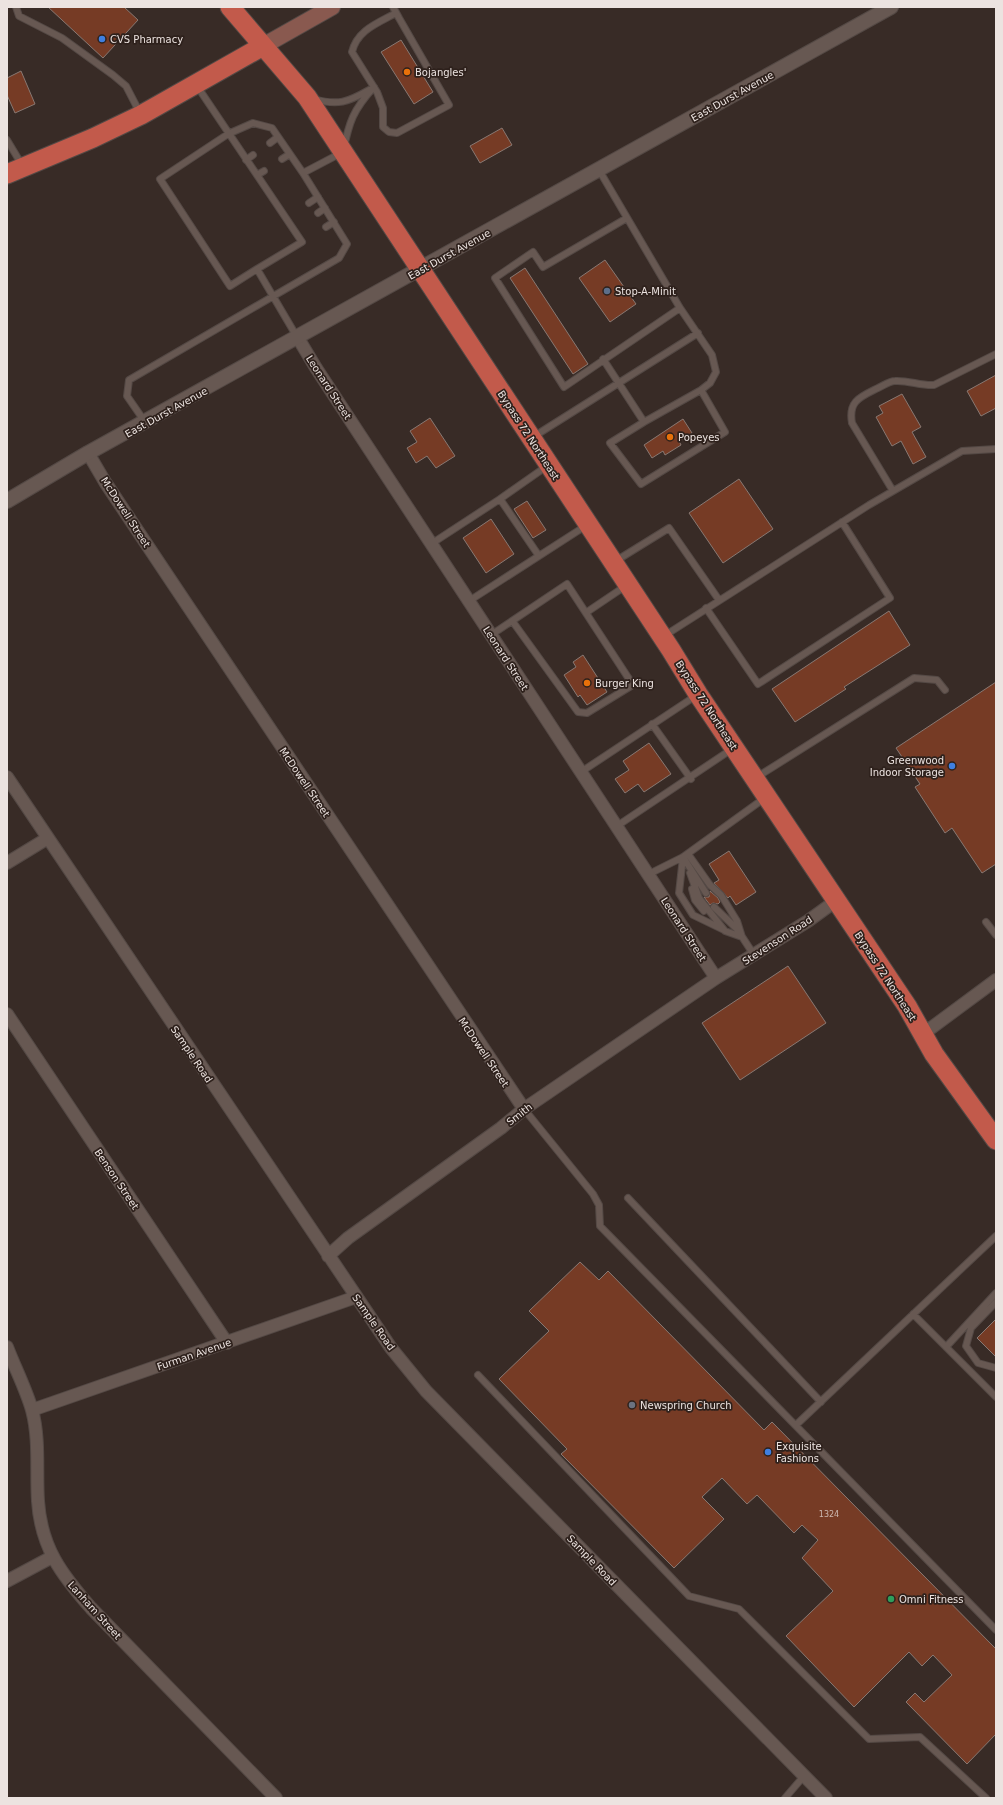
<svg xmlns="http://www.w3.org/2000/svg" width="1003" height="1805" viewBox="0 0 1003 1805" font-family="'DejaVu Sans',sans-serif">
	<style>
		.building { fill: #763b25; stroke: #887872 }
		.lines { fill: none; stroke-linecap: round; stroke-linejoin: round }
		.service-casing { stroke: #544945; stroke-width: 8 }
		.minor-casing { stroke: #544945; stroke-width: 14 }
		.tertiary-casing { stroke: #544945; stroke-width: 16 }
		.secondary-casing { stroke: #544945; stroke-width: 18 }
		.trunk-casing { stroke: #544945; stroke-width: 21 }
		.service { stroke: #675852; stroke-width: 6 }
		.minor { stroke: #675852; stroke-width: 12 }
		.tertiary { stroke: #675852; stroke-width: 14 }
		.secondary { stroke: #89594f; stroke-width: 16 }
		.trunk { stroke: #c25a4b; stroke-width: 19 }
		.shop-dot { fill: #3f7fe0; stroke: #2e211c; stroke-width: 1.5 }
		.food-dot { fill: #e8710a; stroke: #2e211c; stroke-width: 1.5 }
		.service-dot { fill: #5c6f8a; stroke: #2e211c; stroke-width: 1.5 }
		.worship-dot { fill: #6b7280; stroke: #2e211c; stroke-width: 1.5 }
		.leisure-dot { fill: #2e9e5b; stroke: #2e211c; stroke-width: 1.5 }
		.labels { text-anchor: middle; stroke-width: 3.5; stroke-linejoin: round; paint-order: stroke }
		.number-label { font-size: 8px; fill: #ceb9b1 }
		.poi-label { font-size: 10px; fill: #ece3e0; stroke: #2e211c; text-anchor: start }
		.street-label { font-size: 10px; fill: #ece3e0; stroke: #2e211c }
	</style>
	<rect width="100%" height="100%" fill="#382b26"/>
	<path class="building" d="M48 7H124L138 20 103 58Z
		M401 40 433 92 414 104 381 52Z
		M21 71 35 104 15 113 7 95V78Z
		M502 128 512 145 480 163 470 146Z
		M605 260 636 304 610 322 579 278Z
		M525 268 588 364 573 374 510 278Z
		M996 375V408L981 416 967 391Z
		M902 394 921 427 912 432 926 457 913 464 901 441 892 446 876 417 883 413 879 406Z
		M430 418 455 456 436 468 427 456 416 463 407 448 417 442 410 431Z
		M683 419 692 433 679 441 681 445 665 455 663 451 652 458 644 445Z
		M739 479 773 529 723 563 689 513Z
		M527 501 546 530 533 538 514 509Z
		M491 519 514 554 486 573 463 538Z
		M889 611 910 645 844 687 846 689 795 722 772 689Z
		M583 655 607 692 587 705 580 695 578 697 564 675 576 667 573 662Z
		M996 682V864L982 873 952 828 945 833 915 787 920 784 896 748Z
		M649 743 671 774 644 792 638 784 625 793 615 779 629 770 623 761Z
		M729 851 756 892 736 905 730 896 728 898 714 883 719 880 709 864Z
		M710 891 718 898 720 902 718 904 713 903 710 905 704 897H709Z
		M788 966 826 1023 740 1080 702 1023Z
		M580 1262 599 1280 608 1271 764 1430 772 1422 996 1649V1734L967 1764 906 1702 915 1693 924 1702 952 1675 933 1655 922 1666 909 1652 854 1707 786 1636 833 1591 802 1558 818 1540 802 1525 794 1533 757 1495 747 1504 722 1478 702 1497 724 1519 674 1568 561 1454 567 1449 499 1379 549 1331 529 1311Z
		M996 1319V1357L977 1338Z"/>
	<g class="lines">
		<g class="service-casing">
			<path id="service" d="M16 7 19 16 62 38 113 75 126 86 140 113
				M393 7 399 18 449 105 397 133 389 132 383 127V108L377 92 352 52C357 30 378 23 396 13
				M197 86 302 242 257 269 297 337
				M314 99C338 106 348 102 369 90
				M7 140 22 165
				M270 143 278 137
				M282 159 290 154
				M246 160 253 155
				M599 170 680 308 712 355 716 372 710 383 701 390
				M303 173 343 152C349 122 353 110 374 87
				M257 175 264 171
				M309 203 318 197
				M318 213 325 208
				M627 218 543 267 533 252 495 278 564 387 680 308
				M326 227 334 222
				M603 359 644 422
				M701 390 725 432 641 484 610 443 644 422Z
				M145 422 127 396 129 380 339 258 347 244 303 173 272 128 253 123 228 134 160 179 230 286 257 269
				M533 437 698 333
				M893 491 852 423C848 401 860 397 878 388 883 386 889 381 895 381 908 380 921 386 934 385L996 354
				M431 544 500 499
				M539 556 500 499 547 466
				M614 562 669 528 719 600
				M469 601 587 525
				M706 608 758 684 890 598 842 522
				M587 612 627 585
				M491 635 567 584 631 682V686L587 713 578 712 513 622
				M664 636 869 505 962 451 996 449
				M652 724 691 779
				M581 772 697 695
				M757 777 914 678 937 680 945 690
				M617 826 732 749
				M688 854 710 885 721 895 737 921 742 937
				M683 857 679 893 693 915 724 930
				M690 873 699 898 725 931 742 937
				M649 874 683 857
				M692 889 695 900 704 911
				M706 893 683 857 766 797
				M714 907 737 929 754 955
				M986 922 996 935
				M524 1109 593 1194 599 1205 600 1226 996 1630
				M628 1198 821 1402
				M996 1302 971 1328 966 1346 978 1363 996 1368
				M913 1314 996 1397
				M946 1347 996 1293
				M478 1375 689 1596 739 1609 869 1739 920 1737 986 1798
				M796 1425 996 1236
				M785 1798 804 1776"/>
		</g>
		<g class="minor-casing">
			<path id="minor" d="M298 338 316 368 716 978
				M88 453 105 482 524 1109
				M7 777 391 1348 426 1391 826 1798
				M7 863 48 838
				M7 1014 227 1343
				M923 1034 996 980
				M328 1256 348 1238 501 1128 524 1109 716 978 808 921 837 900
				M7 1347C15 1368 26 1389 32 1410 40 1440 36 1471 38 1501 41 1548 62 1575 91 1608L276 1798
				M32 1410 356 1297
				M7 1581 52 1557"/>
		</g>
		<g class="tertiary-casing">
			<path id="tertiary" d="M7 501 88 453 891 7"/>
		</g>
		<g class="secondary-casing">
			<path id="secondary" d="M263 46 332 7"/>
		</g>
		<g class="trunk-casing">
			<path id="trunk" d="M230 7 307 97 671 650 698 694 907 1006 934 1054 996 1140
				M7 174 93 138 141 115 263 46"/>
		</g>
		<use href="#service" class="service"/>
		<use href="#minor" class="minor"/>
		<use href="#tertiary" class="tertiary"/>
		<use href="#secondary" class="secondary"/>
		<use href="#trunk" class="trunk"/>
	</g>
	<g class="shop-dot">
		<circle cx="102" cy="39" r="4"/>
		<circle cx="952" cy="766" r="4"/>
		<circle cx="768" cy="1452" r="4"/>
	</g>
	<g class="food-dot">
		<circle cx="407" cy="72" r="4"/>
		<circle cx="670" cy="437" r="4"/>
		<circle cx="587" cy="683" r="4"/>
	</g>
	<circle class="service-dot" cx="607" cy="291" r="4"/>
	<circle class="worship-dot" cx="632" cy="1405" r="4"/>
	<circle class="leisure-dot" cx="891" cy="1599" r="4"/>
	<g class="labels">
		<g class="number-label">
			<text x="829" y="1517">1324</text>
		</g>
		<g class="poi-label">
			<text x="110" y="43">CVS Pharmacy</text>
			<text x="415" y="76">Bojangles'</text>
			<text x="615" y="295">Stop-A-Minit</text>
			<text x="678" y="441">Popeyes</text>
			<text x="595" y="687">Burger King</text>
			<text x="944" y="764" text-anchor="end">Greenwood<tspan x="944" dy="12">Indoor Storage</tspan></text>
			<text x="640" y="1409">Newspring Church</text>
			<text x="776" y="1450">Exquisite<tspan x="776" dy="12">Fashions</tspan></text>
			<text x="899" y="1603">Omni Fitness</text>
		</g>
		<g class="street-label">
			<text transform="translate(732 96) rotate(-29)" y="4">East Durst Avenue</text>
			<text transform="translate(449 254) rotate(-29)" y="4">East Durst Avenue</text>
			<text transform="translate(329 387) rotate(57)" y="4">Leonard Street</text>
			<text transform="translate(166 412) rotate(-29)" y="4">East Durst Avenue</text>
			<text transform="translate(529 435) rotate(57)" y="4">Bypass 72 Northeast</text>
			<text transform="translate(126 512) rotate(57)" y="4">McDowell Street</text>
			<text transform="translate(506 658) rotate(57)" y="4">Leonard Street</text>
			<text transform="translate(707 705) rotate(57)" y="4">Bypass 72 Northeast</text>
			<text transform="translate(305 782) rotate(56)" y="4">McDowell Street</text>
			<text transform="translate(684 929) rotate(57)" y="4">Leonard Street</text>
			<text transform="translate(777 940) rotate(-33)" y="4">Stevenson Road</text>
			<text transform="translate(886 976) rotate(57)" y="4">Bypass 72 Northeast</text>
			<text transform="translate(484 1052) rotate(56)" y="4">McDowell Street</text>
			<text transform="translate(192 1054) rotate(56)" y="4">Sample Road</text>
			<text transform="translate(519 1114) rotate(-38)" y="4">Smith</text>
			<text transform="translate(117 1179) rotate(56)" y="4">Benson Street</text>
			<text transform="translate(374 1322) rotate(55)" y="4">Sample Road</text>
			<text transform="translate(194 1354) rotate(-19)" y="4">Furman Avenue</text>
			<text transform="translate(592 1560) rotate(46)" y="4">Sample Road</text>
			<text transform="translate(95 1610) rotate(48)" y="4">Lanham Street</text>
		</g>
	</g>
	<rect width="1003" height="1805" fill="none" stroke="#ece3e0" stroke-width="16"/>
</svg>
